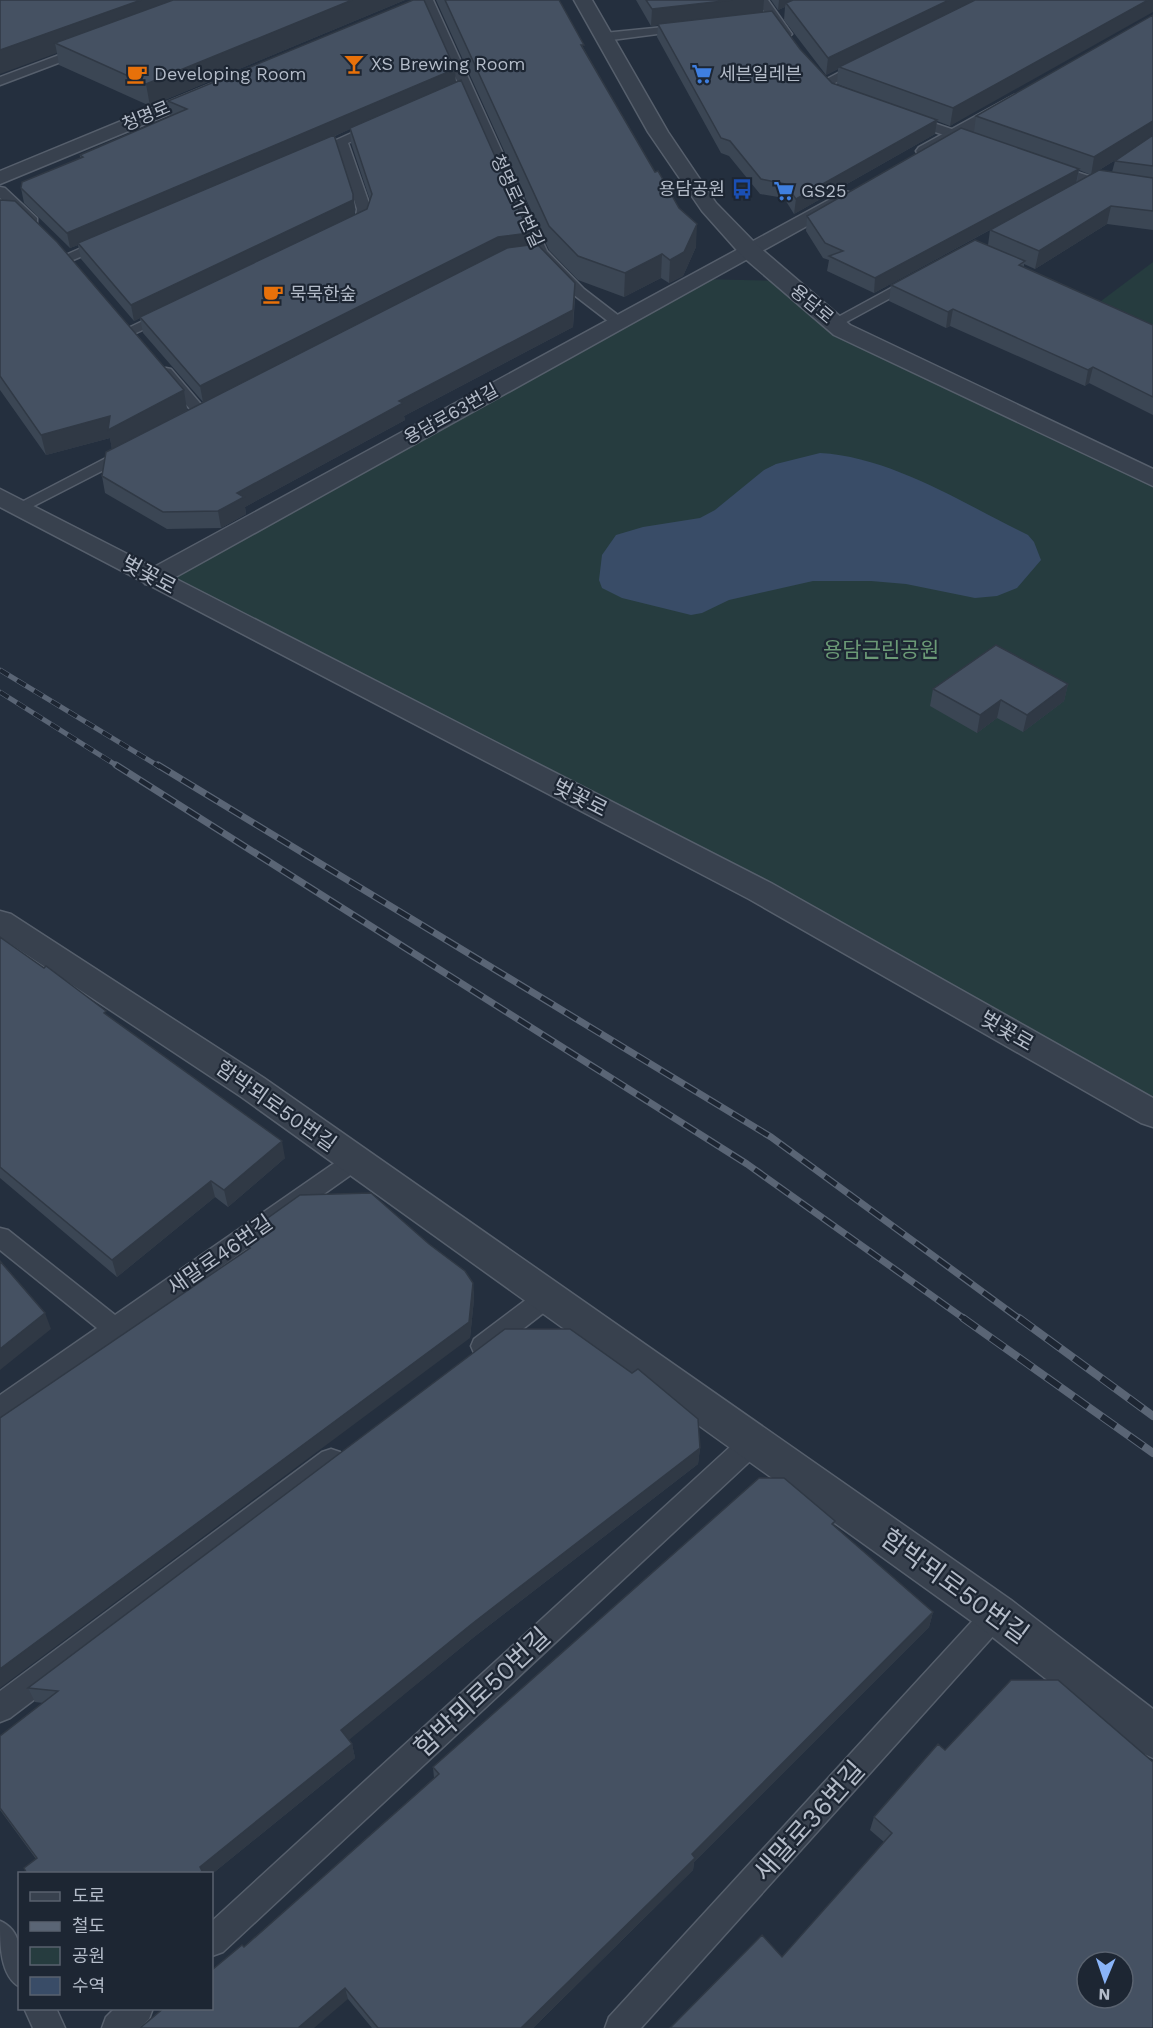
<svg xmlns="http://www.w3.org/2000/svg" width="1153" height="2028" viewBox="0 0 1153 2028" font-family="'Work Sans','Noto Sans KR',sans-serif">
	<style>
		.green { fill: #263c3f }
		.water { fill: #394c67 }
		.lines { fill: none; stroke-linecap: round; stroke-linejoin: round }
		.service-casing { stroke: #565f6c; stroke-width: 3 }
		.minor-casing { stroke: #565f6c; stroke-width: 3 }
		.tertiary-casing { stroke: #565f6c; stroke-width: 3 }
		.service { fill: #38414e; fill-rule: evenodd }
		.minor { fill: #38414e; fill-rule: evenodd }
		.tertiary { fill: #38414e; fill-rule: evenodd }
		.rail-far2-casing { stroke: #5a6575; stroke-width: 5 }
		.rail-far1-casing { stroke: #5a6575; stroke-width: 7 }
		.rail-casing { stroke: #5a6575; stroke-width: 8 }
		.rail-far2 { stroke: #1d2633; stroke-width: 4; stroke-dasharray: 10; stroke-linecap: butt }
		.rail-far1 { stroke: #1d2633; stroke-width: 4.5; stroke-dasharray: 14; stroke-linecap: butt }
		.rail { stroke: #1d2633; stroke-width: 6; stroke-dasharray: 17; stroke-linecap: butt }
		.wall { fill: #3b4654; fill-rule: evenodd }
		.shaded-wall { fill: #303945 }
		.building { fill: #455162; stroke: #303945; stroke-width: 1.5; fill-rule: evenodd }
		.labels { text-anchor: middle; stroke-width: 4.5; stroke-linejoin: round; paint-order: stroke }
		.far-poi-label { font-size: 18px; fill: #b4bcc9; stroke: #1d2633; text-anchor: start }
		.far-street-label { font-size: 18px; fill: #b4bcc9; stroke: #1d2633 }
		.street-label { font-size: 21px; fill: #b4bcc9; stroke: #1d2633 }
		.park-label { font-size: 21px; fill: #6b9a76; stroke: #1d2633 }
		.near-street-label { font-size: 26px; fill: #b4bcc9; stroke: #1d2633 }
	</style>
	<rect width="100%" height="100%" fill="#242f3e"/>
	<path class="green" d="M1153 262V328L1097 304Z
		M698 279 784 281 834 323 1153 479V1116L154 578Z"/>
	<path class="water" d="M820 453C892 457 964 504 1028 535L1034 542 1041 560 1017 588 997 596 975 598 906 584 871 581H813L729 600 702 613 691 615 622 598 602 588 599 580 602 555 616 535 643 527 700 518 715 510 764 470 776 464Z"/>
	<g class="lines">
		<g class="service-casing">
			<path id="service" d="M421 0H433L547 251 584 289 623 319 625 322 623 325H613L574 295 534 253Z
				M756 0H768L792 34 790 36H782Z
				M684 25 688 26V30L604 41 598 37 604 33Z
				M86 45 90 47V51L0 85V77Z
				M863 60 869 64 867 67 827 87 817 84Z
				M910 115 978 138 980 141 978 144H970L906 122V116Z
				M376 122 382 126 380 129 348 143 371 209 369 219 350 232H340V226L356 217 357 209 337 147 311 158 305 154Z
				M1052 164 1095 178 1153 187V195L1093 186 1047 171V165Z
				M0 187 5 188 37 218V224H27L0 198Z
				M106 237 111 238V244L73 260H63L61 257Z
				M915 275 922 279 920 282 839 326 834 327 827 323Z
				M168 309 175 313 173 316 136 333 131 334 124 330Z
				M166 368 171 369 205 409 208 412 205 415H195L161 375 159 372 161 369Z
				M129 446 137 451 135 454 26 510H14L12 507Z
				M354 1152 362 1155 365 1161 362 1167 9 1417 0 1420V1395L97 1328 0 1250V1228L8 1230 115 1315 346 1155Z
				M547 1287 555 1290 559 1297 555 1304 492 1353 483 1356 474 1353 471 1346 474 1339 539 1290Z
				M752 1432 761 1435 765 1443 761 1451 223 1952 212 1956V1921L743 1435Z
				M331 1449 340 1452 344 1460 340 1468 10 1718 0 1722V1691L322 1452Z
				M996 1601 1005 1605 1009 1614 1005 1623 641 2028H605L609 2017 987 1605Z
				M0 1921C26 1932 20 1963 20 1987 0 1976 0 1945 0 1921Z
				M24 2008H56L65 2028H33Z
				M115 2008H153L149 2019 139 2028H102L106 2017Z"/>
		</g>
		<g class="minor-casing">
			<path id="minor" d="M1014 95 1021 97 1024 101 1021 105 933 155H919L916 151 919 147Z
				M845 191 852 193 855 197 852 201 163 584 154 586 145 584 141 578 145 572Z
				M0 911 11 914 264 1078 1011 1600 1153 1709V1758L1138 1751 981 1628 240 1096 0 937Z"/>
		</g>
		<g class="tertiary-casing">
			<path id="tertiary" d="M574 0H592L668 132 716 203 758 246 850 325 1153 469V486L834 335 742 256 702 211 648 132Z
				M211 84 218 86 221 90 218 94 0 184V171Z
				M0 489 771 883 1153 1098V1127L1141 1123 749 899 0 507Z"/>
		</g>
		<use href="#service" class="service"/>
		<use href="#minor" class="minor"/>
		<use href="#tertiary" class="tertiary"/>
		<g class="rail-far2-casing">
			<path id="rail-far2" d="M0 670 160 767
				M0 692 119 767"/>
		</g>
		<g class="rail-far1-casing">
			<path id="rail-far1" d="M116 765 747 1164 966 1320
				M158 765 771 1137 1021 1320"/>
		</g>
		<g class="rail-casing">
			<path id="rail" d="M963 1318 1153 1453
				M1019 1318 1153 1416"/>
		</g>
		<use href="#rail-far2" class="rail-far2"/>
		<use href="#rail-far1" class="rail-far1"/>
		<use href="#rail" class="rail"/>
	</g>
	<path class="wall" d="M0 0H405L150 106 59 65 57 53Z
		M436 0H559L584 49 696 247 683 276 669 283 661 278 624 297 578 280 549 250Z
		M636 0H764L763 12 800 49 832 83 881 101 837 84 838 69 826 75 784 20 785 7 778 10 771 0H1153L950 126 937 121 935 134 794 214 784 198 760 194 729 156 721 153 657 37 658 25 651 26Z
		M1153 15V230L1107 224 1035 269 1024 264V267L1153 325V415L1089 383 1085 386 950 326 946 328 889 301 891 285 988 245 990 230 874 293 827 271 829 260 823 258 806 231 807 216 974 132 976 116ZM1127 153 1115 161 1112 172 1077 183 1079 170 1091 175Z
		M456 83 529 233 530 245 575 299 573 327 404 416 405 420 245 507 246 514 221 528 167 529 105 493 102 476 112 449 110 438 46 455 0 390V200L184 390 187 410 203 402 143 333 140 318 134 321 81 259 78 245 70 248 24 203 21 188 80 158V155L172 116H170L168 101ZM350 129 351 143 370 200 367 209 354 215 355 209 353 194 335 136Z
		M1068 684 1064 701 1023 732 997 718 977 733 930 706 933 689Z
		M0 937 107 1015 285 1158 228 1207 215 1197 117 1277 0 1178Z
		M265 1220 473 1283 474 1299 470 1338 249 1249 248 1247 267 1233Z
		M700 1448 698 1464 474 1637 348 1740 352 1744 355 1758 212 1874H27L36 1859 0 1810V1736L43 1703 35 1702 28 1688Z
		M835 1521 834 1526 933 1612 929 1627 694 1862 693 1870 533 2028H372L348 1999 244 1947 434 1778 433 1767Z
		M945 1750 1153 1762 782 1957 884 1842 870 1830 874 1817Z"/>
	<path class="shaded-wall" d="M141 0H203L55 43 57 53 0 74V50Z
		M352 0H405L150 106 146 84Z
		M732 0H764L763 13 651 26 652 9Z
		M779 0H801L786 3 785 7 778 10Z
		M949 0H981L839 67 838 69 826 75 828 58Z
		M1148 0H1153V12L950 126 953 108Z
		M455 69 456 84 79 245 78 243V245L70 248 67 233Z
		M937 120 935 134 794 214 796 199Z
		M1153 121V137L1091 175 1094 157Z
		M1079 169 1076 183 874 293 875 278Z
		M353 194 355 209 354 216 134 321 131 305Z
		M1111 206 1107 224 1035 269 1039 251Z
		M697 224 696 247 683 276 669 283 670 260Z
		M529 233 530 248 203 402 200 386 498 237Z
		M662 254 661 278 624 297 625 273Z
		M575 283 573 327 404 416 405 420 245 507 246 514 221 528 218 511 237 493 399 401Z
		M953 309 950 326 946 328 948 312Z
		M1093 367 1089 383 1085 386 1088 370Z
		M184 390 187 410 112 450 110 438 46 455 41 435Z
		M1068 684 1064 701 1023 732 1027 715Z
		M1001 700 997 718 977 733 980 715Z
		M282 1141 285 1158 228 1207 224 1190Z
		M211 1181 215 1197 117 1277 112 1260Z
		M473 1283 474 1299 470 1338 0 1688V1669Z
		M45 1313 51 1329 0 1370V1349Z
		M700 1448 698 1464 474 1637 344 1744 341 1730 473 1623Z
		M933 1612 929 1627 694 1862 693 1870 533 2028H521L692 1854Z
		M352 1744 355 1758 212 1874H199L200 1867Z
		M345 1988 348 1999 314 2028H298Z"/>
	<path class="building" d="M0 0H141L0 50Z
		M173 0H352L146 84 55 43Z
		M413 0H424L455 69 67 233 21 188 22 182 83 157 80 155 187 109 168 101Z
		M445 0H559L584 45H581L655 172 658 171 679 208 697 224 684 252 670 260 662 254 625 273 578 256 549 226Z
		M646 0H732L652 9Z
		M793 0H949L828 58 786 3Z
		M975 0H1148L953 108 839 67Z
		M772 11 800 49 832 83 937 120 796 199 785 184 761 179 730 141 721 138 658 24Z
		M1153 15V121L1094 157 976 116Z
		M461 80 529 233 498 237 200 386 140 317 367 209 372 194 350 128Z
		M961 128 1079 169 875 278 829 256 843 251 825 243 807 216Z
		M334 135 353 194V200L131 305 78 243Z
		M1153 135V166L1115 161Z
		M1099 170 1153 178V211L1111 206 1039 251 990 230Z
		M0 200 15 201 57 242 184 390 108 430 110 416 41 435 0 376Z
		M975 240 1025 261 1019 265 1153 325V397L1093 367 1088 370 953 309 948 312 891 285Z
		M537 244 575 283 573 310 399 401 403 403 237 493 244 497 218 511 163 512 102 476 106 452 507 248Z
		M996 645 1068 684 1027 715 1001 700 980 715 933 689Z
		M0 937 44 968 46 966 106 1011 104 1013 282 1141 224 1190 211 1181 112 1260 0 1167Z
		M371 1193 429 1244 465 1271 473 1283 469 1322 0 1669V1418L250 1248 248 1247 275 1227 265 1220 300 1195Z
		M0 1261 45 1313 0 1349Z
		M505 1329H570L632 1373 638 1369 698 1419 700 1448 473 1623 341 1730 352 1744 200 1867 202 1871 199 1874H27L24 1868 37 1858 0 1808V1736L58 1691 28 1688Z
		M759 1478H784L835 1521 832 1524 933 1612 692 1854 695 1858 521 2028H378L345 1988 298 2028H140L164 2008H212V1970L242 1945 244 1947 439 1774 433 1767Z
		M1011 1680H1058L1153 1762V2028H670L762 1935 782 1957 892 1833 874 1817 938 1744 945 1750ZM1087 1962H1123V1998H1087Z"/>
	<defs>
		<g id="bar-bare" transform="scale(1.62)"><path d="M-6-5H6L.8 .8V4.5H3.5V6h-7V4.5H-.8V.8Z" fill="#e8710a" stroke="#1d2633" stroke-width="2.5" paint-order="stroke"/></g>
		<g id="cafe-bare" transform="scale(1.62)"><path d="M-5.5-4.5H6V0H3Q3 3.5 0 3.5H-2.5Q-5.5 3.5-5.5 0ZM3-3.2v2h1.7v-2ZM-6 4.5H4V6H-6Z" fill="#e8710a" stroke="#1d2633" stroke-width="2.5" paint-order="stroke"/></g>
		<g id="supermarket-bare" transform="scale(1.62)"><path d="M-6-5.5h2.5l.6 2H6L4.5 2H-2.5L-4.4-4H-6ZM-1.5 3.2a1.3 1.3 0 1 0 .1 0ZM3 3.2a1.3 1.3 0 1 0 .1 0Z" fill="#3f7fe0" stroke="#1d2633" stroke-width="2.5" paint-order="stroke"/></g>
		<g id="bus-bare" transform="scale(1.62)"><path d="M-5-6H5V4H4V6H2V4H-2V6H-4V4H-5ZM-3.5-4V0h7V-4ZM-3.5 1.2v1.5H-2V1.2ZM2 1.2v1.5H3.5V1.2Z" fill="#1a4fb4" stroke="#1d2633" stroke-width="2.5" paint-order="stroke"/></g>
	</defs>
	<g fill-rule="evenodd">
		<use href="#bar-bare" x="354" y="64"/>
		<use href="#cafe-bare" x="137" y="74"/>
		<use href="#supermarket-bare" x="702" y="74"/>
		<use href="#bus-bare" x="742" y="189"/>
		<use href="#supermarket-bare" x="784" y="191"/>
		<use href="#cafe-bare" x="273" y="294"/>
	</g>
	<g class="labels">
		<g class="far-poi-label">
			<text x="371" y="70">XS Brewing Room</text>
			<text x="154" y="80">Developing Room</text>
			<text x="719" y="80">세븐일레븐</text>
			<text x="725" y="195" text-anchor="end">용담공원</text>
			<text x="801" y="197">GS25</text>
			<text x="290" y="300">묵묵한숲</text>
		</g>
		<g class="far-street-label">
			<text transform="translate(146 116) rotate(-23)" y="6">청명로</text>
			<text transform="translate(517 201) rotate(65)" y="6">청명로17번길</text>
			<text transform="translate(812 304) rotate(40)" y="6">용담로</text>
			<text transform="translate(451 414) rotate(-29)" y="6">용담로63번길</text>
		</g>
		<g class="street-label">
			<text transform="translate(149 575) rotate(28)" y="7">벚꽃로</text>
			<text transform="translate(580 798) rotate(27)" y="7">벚꽃로</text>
			<text transform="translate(1007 1031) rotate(30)" y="7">벚꽃로</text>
			<text transform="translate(276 1106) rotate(35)" y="7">함박뫼로50번길</text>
			<text transform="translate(220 1255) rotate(-35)" y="7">새말로46번길</text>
		</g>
		<g class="park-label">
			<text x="881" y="657">용담근린공원</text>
		</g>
		<g class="near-street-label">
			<text transform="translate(955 1586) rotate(36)" y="9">함박뫼로50번길</text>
			<text transform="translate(482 1692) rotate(-43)" y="9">함박뫼로50번길</text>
			<text transform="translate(809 1821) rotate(-48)" y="9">새말로36번길</text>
		</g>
	</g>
	<rect x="18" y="1872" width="195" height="138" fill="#1d2633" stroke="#59626f" stroke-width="1.5"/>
	<rect x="30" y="1892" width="30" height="9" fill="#38414e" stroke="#59626f" stroke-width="1.5"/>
	<text x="72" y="1902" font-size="18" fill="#b4bcc9">도로</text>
	<rect x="30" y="1922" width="30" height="9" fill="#5a6575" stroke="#59626f" stroke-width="1.5"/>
	<text x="72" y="1932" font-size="18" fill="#b4bcc9">철도</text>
	<rect x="30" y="1947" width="30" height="18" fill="#263c3f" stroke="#59626f" stroke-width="1.5"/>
	<text x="72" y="1962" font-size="18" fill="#b4bcc9">공원</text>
	<rect x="30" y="1977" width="30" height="18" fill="#394c67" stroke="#59626f" stroke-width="1.5"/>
	<text x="72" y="1992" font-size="18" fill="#b4bcc9">수역</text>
	<g transform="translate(1105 1980) rotate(182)"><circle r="28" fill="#1d2633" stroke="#59626f" stroke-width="1.5"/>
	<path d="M0-4.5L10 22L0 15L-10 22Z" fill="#8ab4f8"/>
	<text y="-9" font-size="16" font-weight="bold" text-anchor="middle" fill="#b4bcc9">N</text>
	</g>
</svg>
